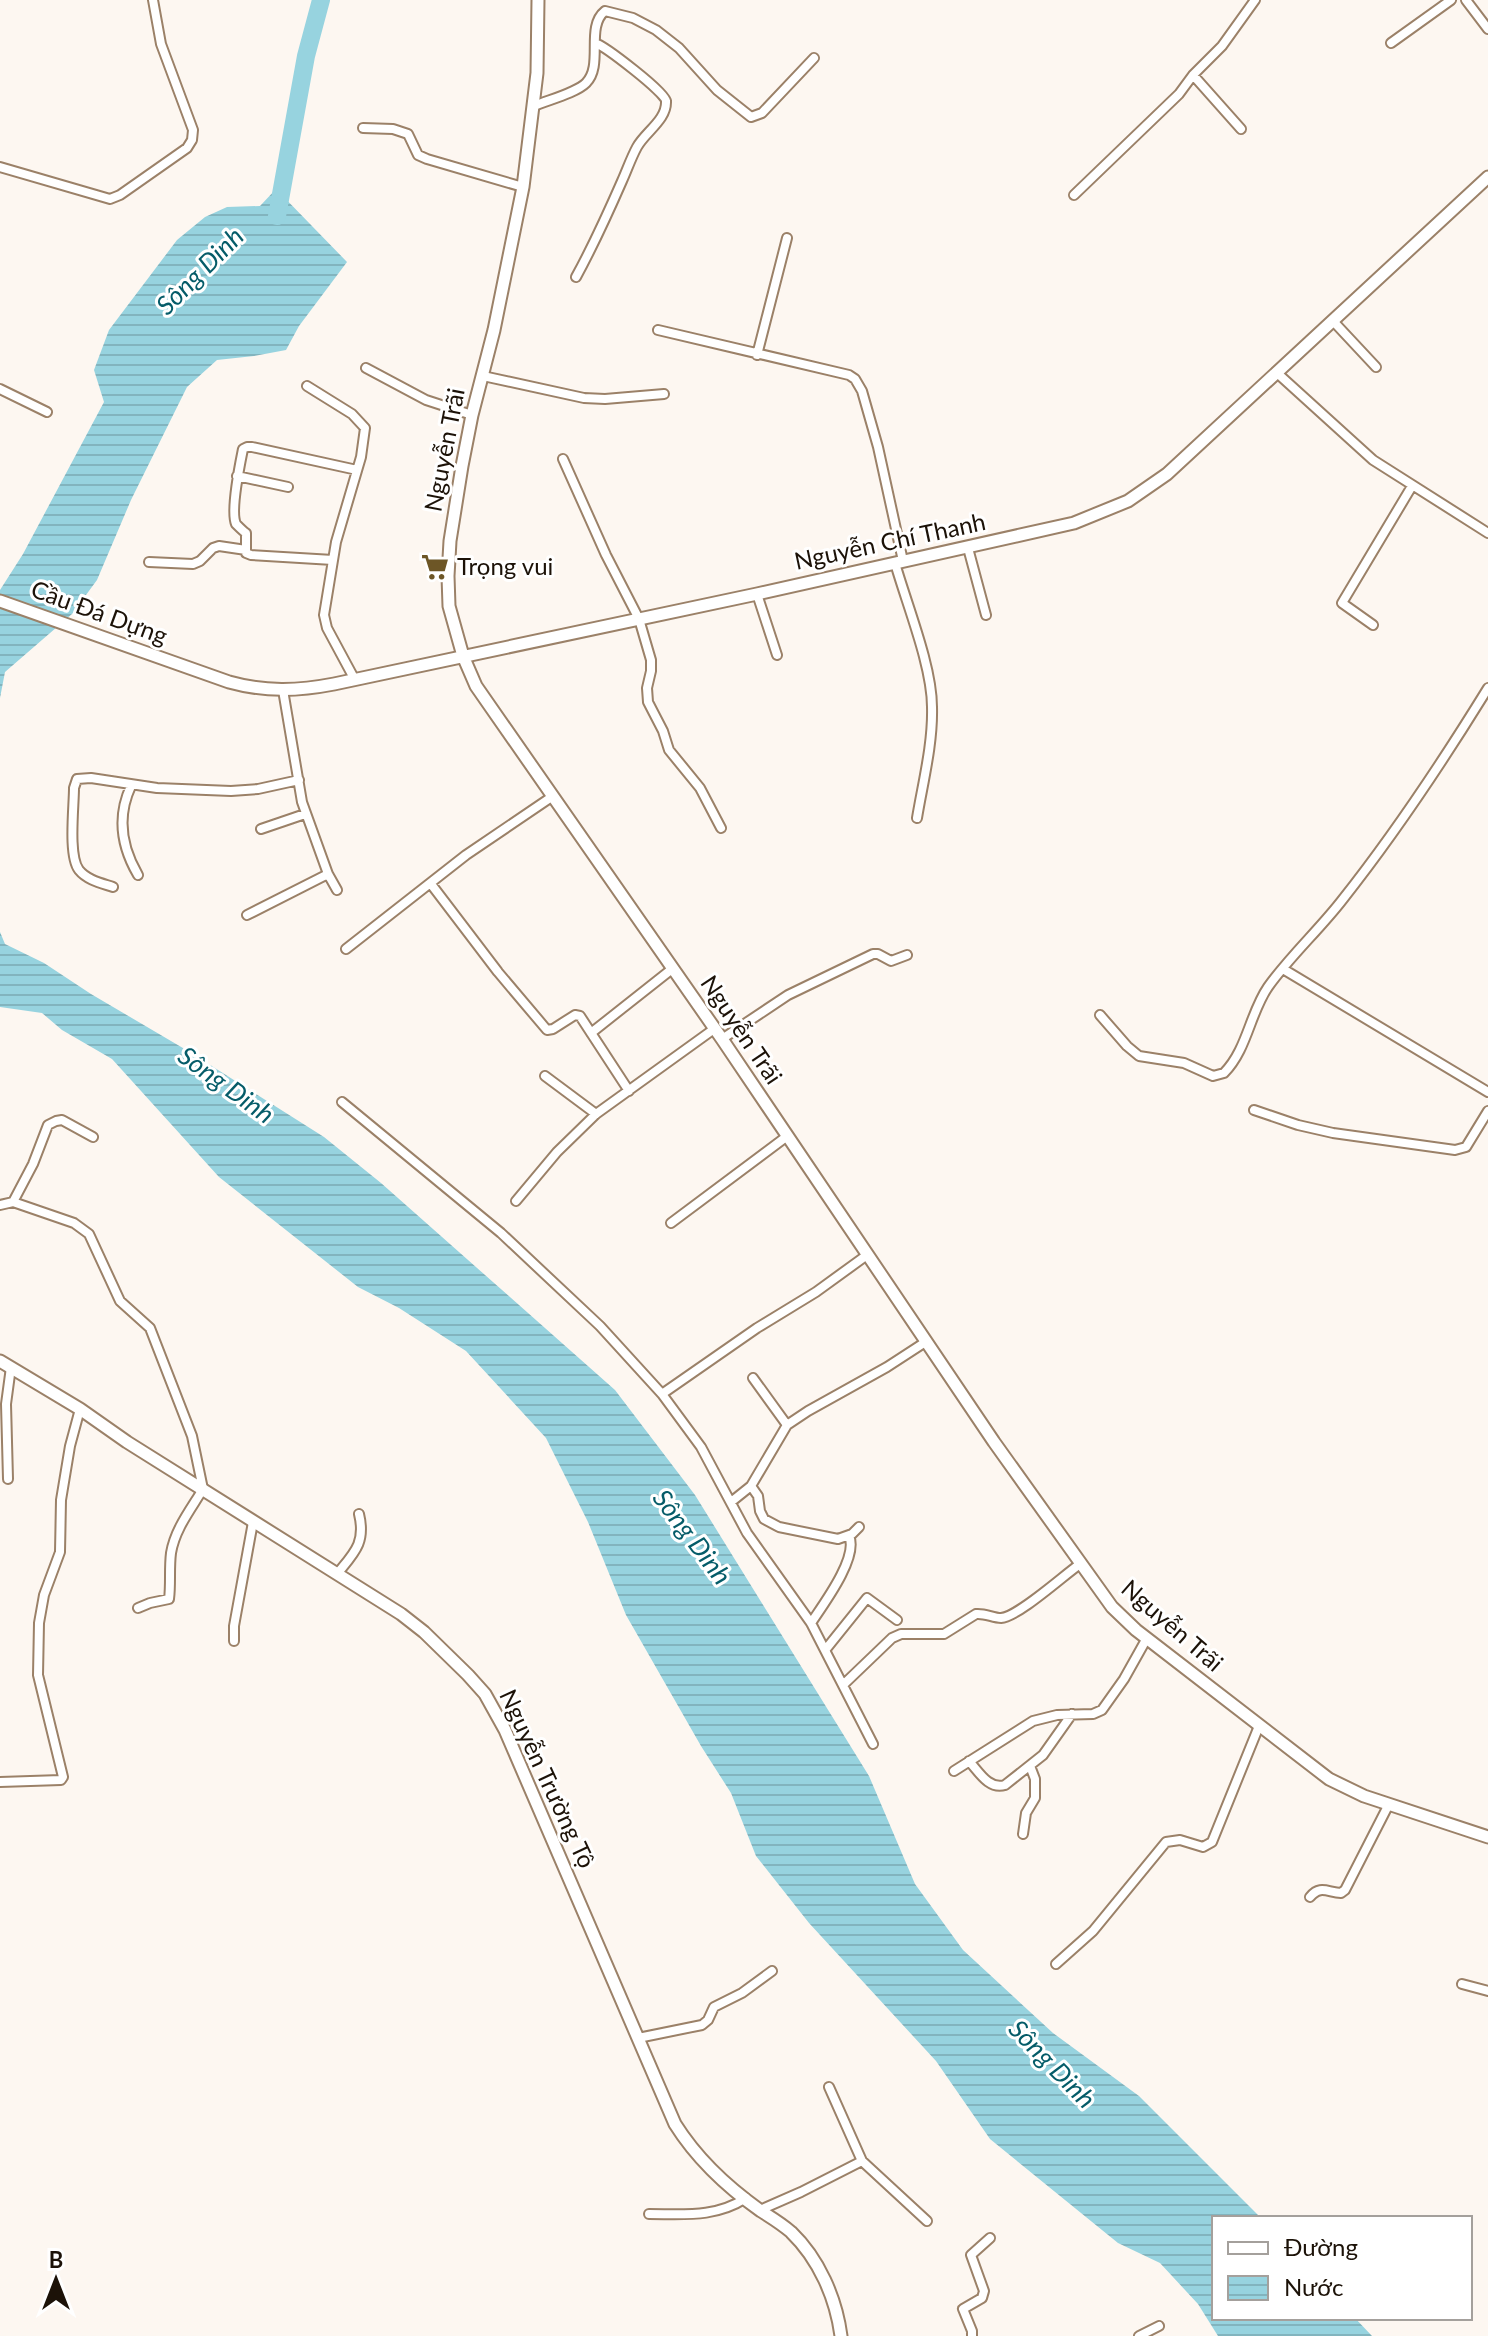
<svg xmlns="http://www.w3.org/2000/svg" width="1488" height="2336" viewBox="0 0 1488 2336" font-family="Lato,sans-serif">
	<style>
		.water { fill: url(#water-rules) }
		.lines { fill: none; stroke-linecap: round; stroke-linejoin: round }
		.river { stroke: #97d3df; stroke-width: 18 }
		.street-casing { stroke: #9b8168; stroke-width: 12 }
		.secondary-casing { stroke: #9b8168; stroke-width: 15 }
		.street { stroke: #fff; stroke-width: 8 }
		.secondary { stroke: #fff; stroke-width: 11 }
		.labels { text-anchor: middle; stroke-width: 6; stroke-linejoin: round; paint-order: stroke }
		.street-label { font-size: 24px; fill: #1c1208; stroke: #fff }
		.poi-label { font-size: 24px; fill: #1c1208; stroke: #fff; text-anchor: start }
		.water-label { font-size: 26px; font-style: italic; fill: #055c69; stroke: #fff }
	</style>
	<defs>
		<pattern id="water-rules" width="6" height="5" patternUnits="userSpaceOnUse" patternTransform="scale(2)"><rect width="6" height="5" fill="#97d3df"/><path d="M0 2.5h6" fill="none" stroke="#82b4be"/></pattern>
	</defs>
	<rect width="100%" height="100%" fill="#fdf7f1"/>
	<path class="water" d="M276 189 347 262 299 326 286 350 254 356 217 360 187 387 131 500 97 580 72 614 5 672 0 698V590L23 554 104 402 94 370 109 330 177 240 205 217 227 207 260 206Z
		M0 932 5 944 44 963 91 994 188 1051 324 1137 381 1183 615 1390 695 1495 869 1776 915 1884 963 1950 1053 2033 1139 2096 1261 2218H1214V2318H1355L1372 2336H1218L1198 2304 1160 2263 1118 2243 990 2139 936 2061 809 1923 756 1856 731 1793 701 1746 626 1615 588 1522 546 1438 466 1351 399 1308 358 1287 219 1177 112 1059 62 1030 42 1013 0 1007Z"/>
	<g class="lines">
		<path class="river" d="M277 216 306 56 321 0"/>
		<g class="street-casing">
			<path id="street" d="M1466 0 1488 29
				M1391 43 1451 0
				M1193 75 1241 129
				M534 106C548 100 576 93 586 83 604 65 585 27 605 11L633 18 656 30 679 48 717 90 751 117 762 113 814 58
				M363 128 393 129 408 134 418 155 427 159 523 187
				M0 167 110 199 120 195 187 148 192 140 193 130 161 44 153 0
				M1074 195 1179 94 1193 75 1222 46 1255 0
				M576 277C593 246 608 213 622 181 627 170 631 158 637 147 645 132 667 120 666 101 666 93 605 46 595 43
				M1333 321 1376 367
				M658 330 849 375 855 379 862 391 878 447 903 561
				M757 355 787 238
				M366 368 426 400 472 415
				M1276 372 1373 460 1488 533
				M483 376 584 398 605 399 664 394
				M307 386 352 414 365 428 361 457 336 542 324 615 327 628 355 680
				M0 389 47 412
				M563 459 606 555 639 619 651 660V671L647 688 648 702 663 731 669 750 700 788 721 828
				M237 476 288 487
				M968 548 986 615
				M333 560 251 555 246 553V533C244 532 237 525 236 524 230 511 240 464 243 449L247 447H252L357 470
				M149 562 193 564 200 561 213 548 219 546 246 550
				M895 563C907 605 932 666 932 707 933 744 923 782 917 818
				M757 594 777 655
				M1373 625 1342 603 1412 486
				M131 786C117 816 121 846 138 875
				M261 829 305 814
				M328 874 337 890
				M431 884 498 972 547 1030 553 1029 575 1015 580 1016 629 1091
				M113 887C101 883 87 880 79 870 68 856 74 807 74 788L77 779 91 778 157 788 231 791 258 789 299 780
				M247 915 328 874 302 802 283 690
				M346 949 466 855 553 796
				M1283 969 1488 1092
				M1100 1015 1127 1046 1139 1056 1184 1063 1213 1076 1224 1073C1247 1050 1250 1013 1268 987 1290 956 1320 929 1343 899 1396 832 1443 761 1488 688
				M591 1033 672 969
				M722 1039 788 995 873 954H878L891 961 907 955
				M545 1076 596 1114
				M342 1102 501 1233 600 1326 662 1394 701 1447 747 1533 811 1623 873 1744
				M1254 1110 1298 1125 1333 1133 1455 1150 1466 1147 1488 1111
				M516 1201 557 1152 596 1114 714 1029
				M13 1202 33 1164 48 1125 56 1121 62 1120 93 1137
				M0 1205 13 1202 74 1223 89 1234 120 1301 150 1328 192 1436 203 1489C191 1509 175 1529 171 1553 169 1569 171 1584 169 1599L150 1603 138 1608
				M671 1223 786 1137
				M753 1378 787 1425
				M662 1394 757 1328 816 1292 867 1255
				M8 1479 6 1404 11 1367
				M751 1486 758 1496 760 1511 764 1519 779 1527 838 1539 852 1534 859 1527
				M731 1502 751 1486 787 1425 808 1411 887 1367 927 1341
				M337 1574C354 1553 366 1543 359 1514
				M811 1623C823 1605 859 1557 849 1536
				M234 1641V1626L253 1522
				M826 1649 867 1598 897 1620
				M843 1685 892 1638 901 1634H944L976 1614C985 1613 993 1618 1001 1618 1018 1617 1064 1575 1080 1564
				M969 1761C979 1772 989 1790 1005 1785L1043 1755 1072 1714
				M954 1771 1033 1721 1057 1715 1093 1714 1102 1710 1124 1679 1147 1638
				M0 1782 61 1780 63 1777 38 1675 39 1623 44 1595 60 1552 61 1500 70 1446 80 1409
				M1023 1834 1026 1813 1035 1798V1779L1030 1766
				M1310 1897C1320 1885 1327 1892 1341 1893L1345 1890 1389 1804
				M1056 1964 1093 1931 1166 1842 1180 1840 1203 1847 1212 1842 1259 1726
				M1462 1984 1488 1991
				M638 2038 702 2025 708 2020 714 2007 742 1993 772 1971
				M829 2087 862 2161 927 2221
				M760 2210 801 2192 862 2161
				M649 2214C684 2214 715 2218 746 2198
				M972 2336V2331L963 2309 982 2298 984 2291 971 2255 990 2238
				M1139 2336 1159 2326"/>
		</g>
		<g class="secondary-casing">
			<path id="secondary" d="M538 0 537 73 523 187 494 330 472 415 462 466 450 541 448 576 449 606 463 656 476 686 722 1039 994 1442 1112 1607 1136 1630 1329 1779 1364 1796 1488 1837
				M0 601 229 682C265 692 298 691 334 684L757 594 1074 523 1128 501 1167 474 1488 177
				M0 1361 80 1409 127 1442 401 1614 424 1632 468 1675 485 1694 505 1730 675 2124C697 2159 727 2187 761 2211 772 2218 782 2224 791 2232 819 2259 836 2298 841 2336"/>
		</g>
		<use href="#street" class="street"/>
		<use href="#secondary" class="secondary"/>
	</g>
	<defs>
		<g id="supermarket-bare" transform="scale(2.16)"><path d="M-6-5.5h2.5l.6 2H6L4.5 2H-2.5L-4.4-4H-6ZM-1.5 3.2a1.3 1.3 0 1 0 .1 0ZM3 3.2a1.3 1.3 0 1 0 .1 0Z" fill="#6d5626" stroke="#fff" stroke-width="2.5" paint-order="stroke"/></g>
	</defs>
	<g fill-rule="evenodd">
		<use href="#supermarket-bare" x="435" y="567"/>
	</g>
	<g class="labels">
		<g class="street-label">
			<text transform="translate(445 450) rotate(-79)" y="8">Nguyễn Trãi</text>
			<text transform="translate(890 542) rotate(-12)" y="8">Nguyễn Chí Thanh</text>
			<text transform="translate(99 613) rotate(20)" y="8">Cầu Đá Dựng</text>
			<text transform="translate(741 1030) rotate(56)" y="8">Nguyễn Trãi</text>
			<text transform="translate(1172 1626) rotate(41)" y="8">Nguyễn Trãi</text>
			<text transform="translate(547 1779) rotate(65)" y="8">Nguyễn Trường Tộ</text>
		</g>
		<g class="poi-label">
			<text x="457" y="575">Trọng vui</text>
		</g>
		<g class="water-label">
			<text transform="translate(200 271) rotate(-45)" y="9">Sông Dinh</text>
			<text transform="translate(226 1085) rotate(36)" y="9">Sông Dinh</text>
			<text transform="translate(692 1537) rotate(53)" y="9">Sông Dinh</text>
			<text transform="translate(1052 2064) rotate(46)" y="9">Sông Dinh</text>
		</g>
	</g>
	<rect x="1212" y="2216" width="260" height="104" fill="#ffffff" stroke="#a4a09c" stroke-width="2"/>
	<rect x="1228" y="2242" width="40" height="12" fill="#ffffff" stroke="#a4a09c" stroke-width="2"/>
	<text x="1284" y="2256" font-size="24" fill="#1c1208">Đường</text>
	<rect x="1228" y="2276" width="40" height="24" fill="url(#water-rules)" stroke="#a4a09c" stroke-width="2"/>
	<text x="1284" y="2296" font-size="24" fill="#1c1208">Nước</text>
	<g transform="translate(56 2280)" stroke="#ffffff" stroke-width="6" paint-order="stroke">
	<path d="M0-6L14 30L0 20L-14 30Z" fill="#1c1208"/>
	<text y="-12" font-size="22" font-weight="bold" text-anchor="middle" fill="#1c1208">B</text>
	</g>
</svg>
